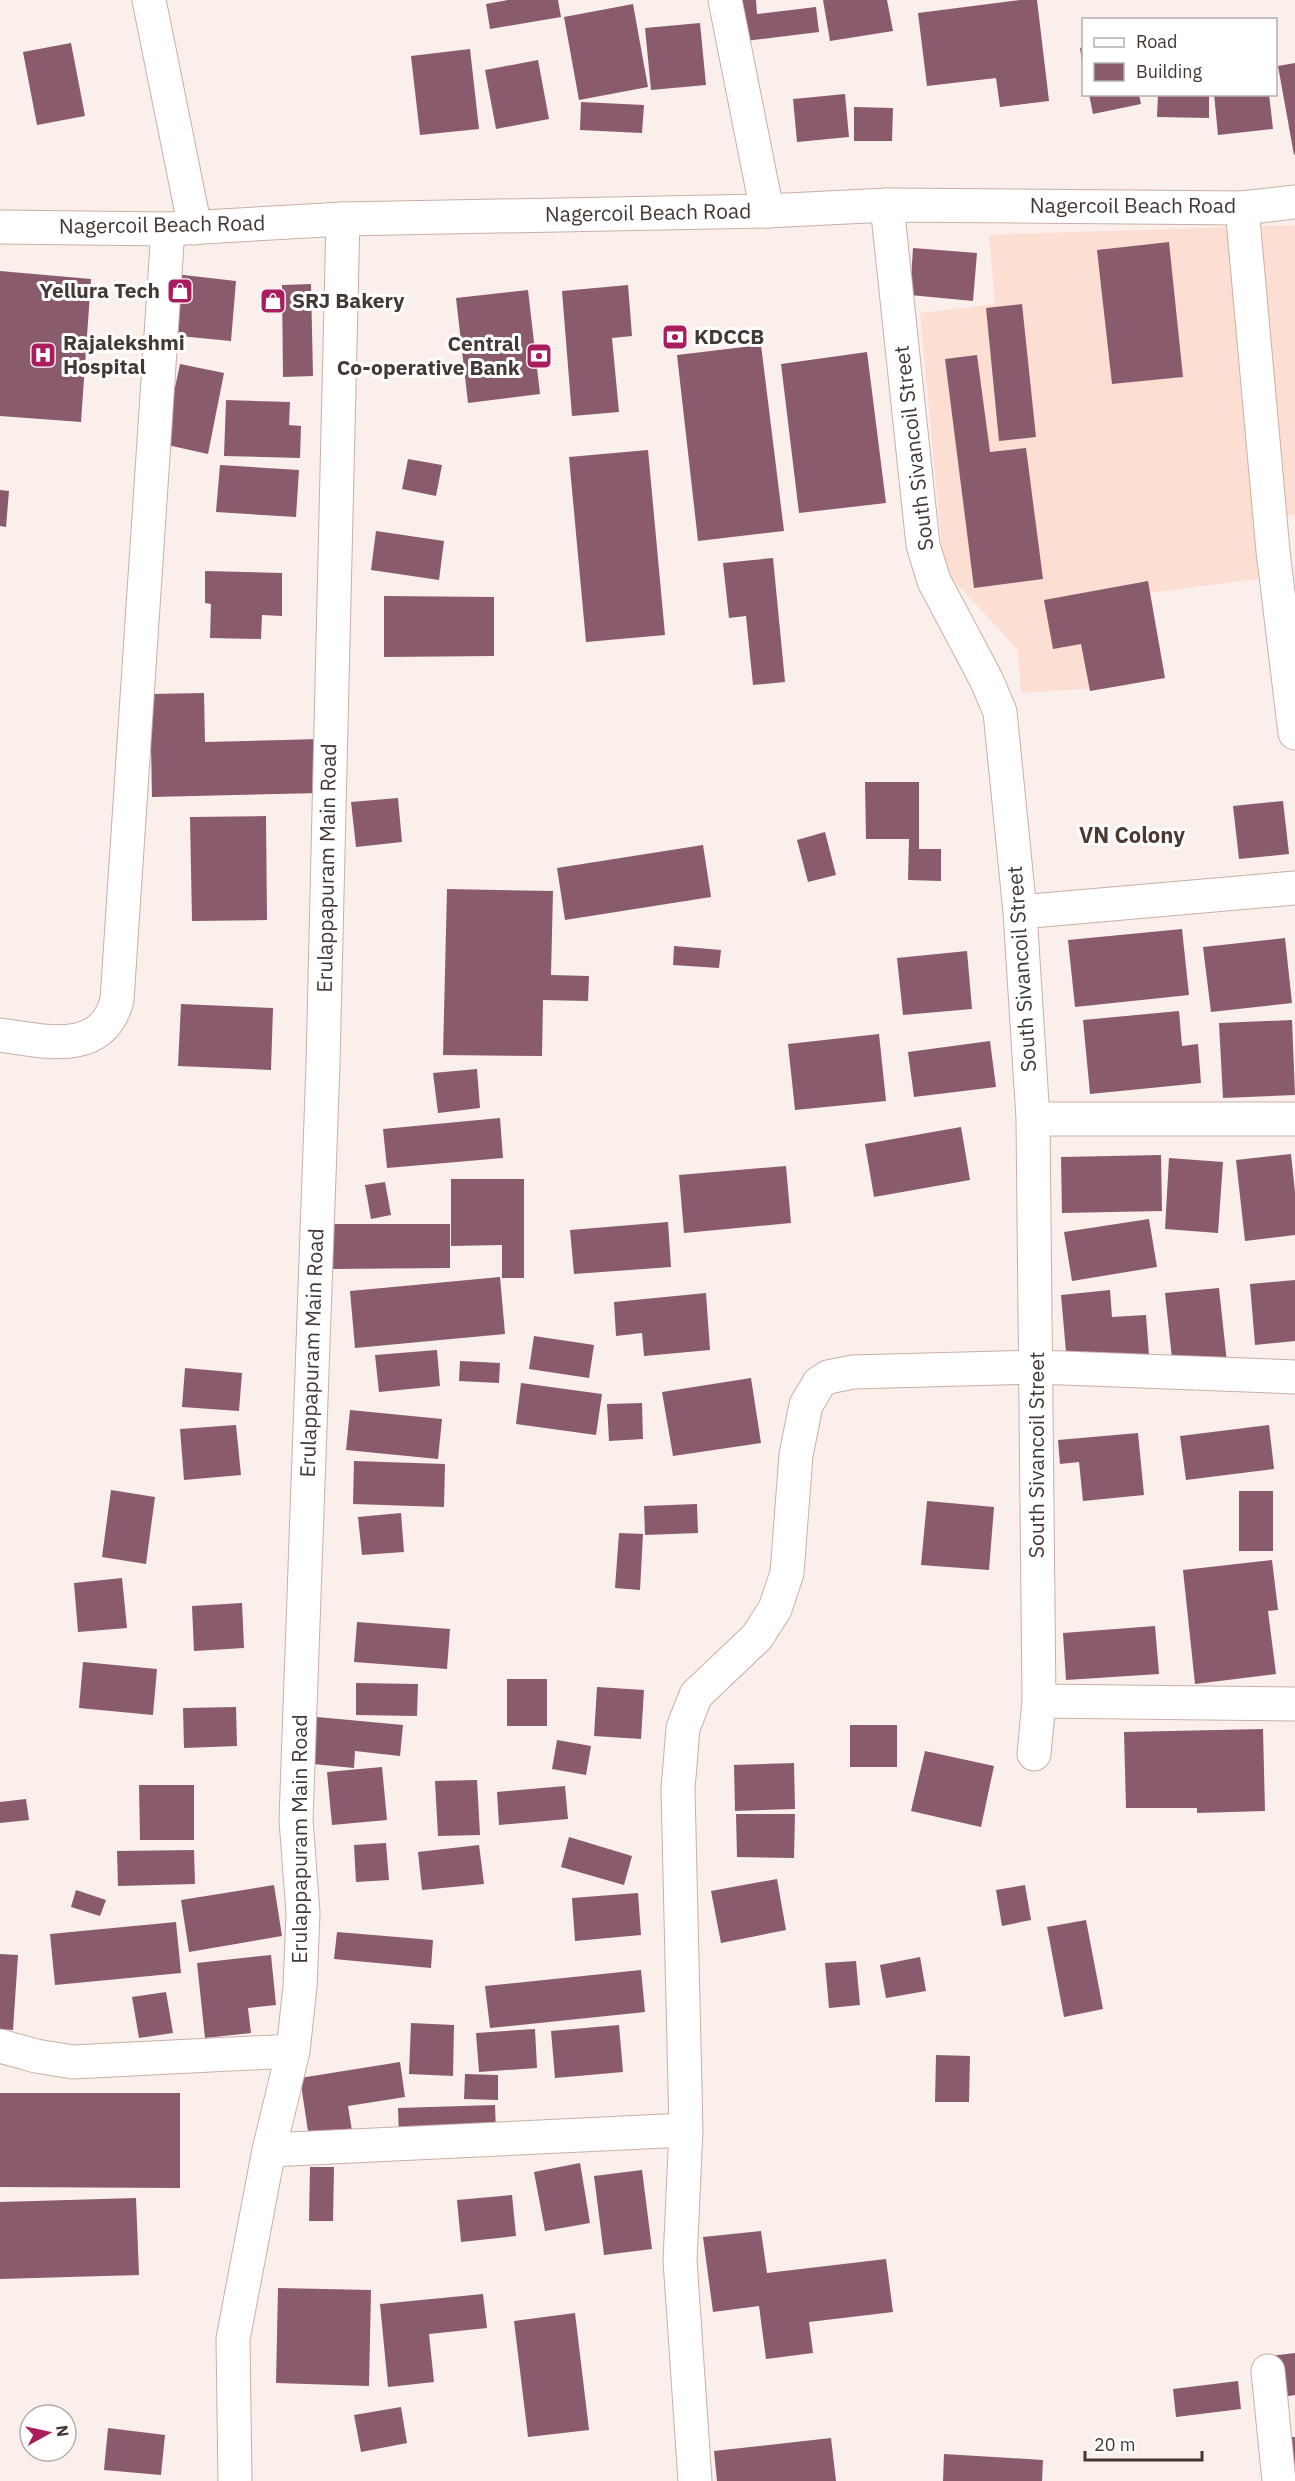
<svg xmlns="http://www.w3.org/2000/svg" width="1295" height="2481" viewBox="0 0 1295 2481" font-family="'IBM Plex Sans',sans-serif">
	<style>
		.built { fill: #fcded3 }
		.building { fill: #8a5b6d }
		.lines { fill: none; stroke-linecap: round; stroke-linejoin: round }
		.minor-casing { stroke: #caafa5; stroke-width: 35 }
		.major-casing { stroke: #caafa5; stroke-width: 35 }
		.minor { stroke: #fff; stroke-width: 33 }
		.major { stroke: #fff; stroke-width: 33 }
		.labels { text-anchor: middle; stroke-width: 6; stroke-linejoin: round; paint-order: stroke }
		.street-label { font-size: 21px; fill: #433833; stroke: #fff }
		.poi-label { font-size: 21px; font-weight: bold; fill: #433833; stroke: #fff; text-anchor: start }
		.neighbourhood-label { font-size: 22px; font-weight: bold; fill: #4f3830; stroke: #fff }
	</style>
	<rect width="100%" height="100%" fill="#fbefeb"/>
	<path class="built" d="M1295 225V515L1258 517 1264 578 1118 597 1128 686 1021 693 1018 650 944 570 920 313 995 304 989 235Z"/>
	<path class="building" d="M508 0H558L561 17 490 29 486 4Z
		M732 0H756L757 14 816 7 819 32 737 42Z
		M823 0H887L893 31 830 41Z
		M1020 0H1037L1049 101 1000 107 996 78 927 86 918 13Z
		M633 4 648 87 579 100 564 17Z
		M700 23 706 85 651 90 645 28Z
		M71 43 85 116 37 125 23 52Z
		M1084 47V62H1082L1080 48Z
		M470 49 479 129 420 135 411 56Z
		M538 60 549 119 496 129 485 70Z
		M1295 63V154L1294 155 1278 66Z
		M845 94 849 137 797 142 793 99Z
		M1089 94H1139L1141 104 1093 114Z
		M1158 94H1209V118L1157 117Z
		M1214 94H1269L1273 129 1218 135Z
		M581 102 644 105 642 133 580 130Z
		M854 107 893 108 892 141H854Z
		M1169 242 1183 377 1112 384 1097 250Z
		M913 248 977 253 973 301 910 295Z
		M0 271 91 279 81 422 0 416Z
		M175 274 236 281 231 341 169 335Z
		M311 284 313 376 283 377 282 285Z
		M628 285 632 336 612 338 619 412 572 416 562 291Z
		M528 290 540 394 468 403 456 298Z
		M1022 304 1036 437 999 441 986 308Z
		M761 345 784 531 698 541 677 355Z
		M867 352 886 503 799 513 781 364Z
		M977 355 990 452 1026 448 1043 579 974 588 945 359Z
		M180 364 224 373 208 454 163 444Z
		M226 400 290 402 289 425 301 426 300 458 224 456Z
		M648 450 665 635 586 642 569 457Z
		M408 459 442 465 436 496 402 489Z
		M220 465 299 470 296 517 216 512Z
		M0 490 9 491 6 527 0 526Z
		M376 531 444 541 439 580 371 570Z
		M773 558 785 682 753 685 746 616 729 618 723 563Z
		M205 571 282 573V616L262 615 261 639 210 638 211 604 205 603Z
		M1148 581 1165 678 1090 691 1081 644 1053 649 1044 600Z
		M384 596 494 597V656L384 657Z
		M204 693 205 742 320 739 321 793 152 797 150 694Z
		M865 782H919V849H941V881L908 880 909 839H866Z
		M398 798 402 842 356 847 351 802Z
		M1283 801 1289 854 1239 859 1233 806Z
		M266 816 267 920 192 921 190 817Z
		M825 832 836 875 808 882 797 840Z
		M703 845 711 897 565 920 557 868Z
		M447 889 553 891 551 975 589 976 588 1001 543 1000 542 1056 443 1055Z
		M1182 929 1189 995 1075 1007 1068 940Z
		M1285 938 1292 1003 1211 1012 1203 947Z
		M674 946 721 950 719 968 673 965Z
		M967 951 972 1009 903 1015 897 958Z
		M181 1004 273 1008 271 1070 178 1066Z
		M1179 1011 1182 1046 1198 1044 1201 1083 1090 1094 1083 1020Z
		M1292 1020 1295 1095 1223 1098 1219 1023Z
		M879 1034 886 1101 795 1110 788 1044Z
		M990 1041 996 1087 914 1097 908 1052Z
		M477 1069 480 1108 438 1113 433 1073Z
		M500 1118 503 1158 387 1168 383 1129Z
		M961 1127 970 1180 874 1197 865 1144Z
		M1291 1154 1295 1192V1235L1245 1241 1236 1160Z
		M1161 1155 1162 1211 1062 1213 1061 1157Z
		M1169 1158 1223 1162 1218 1233 1165 1229Z
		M786 1166 791 1223 684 1233 679 1175Z
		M451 1179H524V1278H502V1245L451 1246Z
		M385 1182 391 1215 371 1219 365 1185Z
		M1149 1219 1157 1267 1072 1281 1064 1232Z
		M668 1222 671 1267 574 1274 570 1230Z
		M331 1224H450V1268L331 1269Z
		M500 1277 505 1334 355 1348 350 1291Z
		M1295 1280V1341L1255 1345 1250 1284Z
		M1219 1288 1227 1363 1173 1368 1165 1293Z
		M1110 1290 1112 1317 1146 1315 1149 1356 1067 1363 1061 1295Z
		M706 1293 710 1350 644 1356 642 1333 616 1336 614 1302Z
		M534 1336 594 1345 589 1378 529 1369Z
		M437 1350 440 1386 379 1392 375 1355Z
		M460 1361 500 1363 499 1383 459 1381Z
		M185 1368 242 1373 239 1411 182 1407Z
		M751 1378 761 1443 673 1456 662 1392Z
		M521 1383 602 1394 596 1435 516 1424Z
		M642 1403 643 1439 609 1441 607 1404Z
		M350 1410 442 1419 438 1459 346 1450Z
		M236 1425 241 1475 184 1480 180 1429Z
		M1269 1425 1274 1469 1186 1480 1180 1436Z
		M1138 1433 1144 1495 1083 1501 1079 1462 1060 1464 1058 1440Z
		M354 1461 445 1464 444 1507 353 1504Z
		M111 1490 155 1497 146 1564 102 1557Z
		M1239 1491H1273V1551H1239Z
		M927 1501 994 1507 989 1570 921 1565Z
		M697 1504 698 1533 645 1535 644 1506Z
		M401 1513 404 1552 362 1555 358 1517Z
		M619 1533 643 1534 640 1590 615 1588Z
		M1272 1560 1278 1610 1268 1611 1276 1674 1195 1684 1183 1570Z
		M122 1578 127 1628 78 1632 74 1583Z
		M242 1603 244 1648 194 1651 192 1606Z
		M357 1622 450 1629 447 1669 354 1662Z
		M1155 1626 1159 1674 1066 1680 1063 1633Z
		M83 1662 157 1669 153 1715 79 1708Z
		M507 1679H547V1726H507Z
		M356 1683 418 1684 417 1716 356 1715Z
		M597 1687 644 1690 641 1739 594 1736Z
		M236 1707 237 1746 184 1748 183 1708Z
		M317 1717 403 1725 400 1756 355 1751 354 1768 313 1764Z
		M850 1725H897V1767H850Z
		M1263 1729 1265 1811 1197 1813V1808H1126L1124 1732Z
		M557 1740 591 1746 586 1775 552 1769Z
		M925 1751 994 1766 981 1827 911 1811Z
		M794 1763 795 1809 735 1811 734 1765Z
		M382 1767 387 1820 332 1825 327 1772Z
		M477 1780 480 1835 438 1836 435 1781Z
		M139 1785H194V1840H140Z
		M565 1786 568 1819 499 1825 497 1792Z
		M26 1799 29 1820 0 1823V1802Z
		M736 1814H795L794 1858 737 1857Z
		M569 1837 632 1856 624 1885 561 1867Z
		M386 1843 389 1880 356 1882 354 1845Z
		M479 1845 484 1884 422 1890 418 1852Z
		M194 1850 195 1884 118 1886 117 1851Z
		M777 1879 786 1930 721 1943 711 1891Z
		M274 1885 282 1936 189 1952 181 1900Z
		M1025 1885 1031 1920 1002 1926 996 1890Z
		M76 1890 106 1900 100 1916 71 1907Z
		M638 1893 641 1935 575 1941 572 1898Z
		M1086 1920 1103 2009 1064 2017 1047 1927Z
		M176 1922 181 1973 55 1985 50 1934Z
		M337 1932 433 1940 431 1968 334 1959Z
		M0 1954 18 1955 13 2030 0 2029Z
		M271 1955 276 2005 248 2008 251 2033 205 2038 197 1963Z
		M920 1957 926 1991 886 1998 880 1965Z
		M856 1961 860 2005 829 2008 825 1963Z
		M641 1970 645 2012 490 2028 485 1986Z
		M166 1992 173 2033 139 2038 132 1997Z
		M411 2023 454 2025 453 2076 409 2074Z
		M619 2025 623 2072 555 2078 551 2031Z
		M535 2029 537 2068 479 2072 476 2033Z
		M936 2055 970 2056 969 2102H935Z
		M400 2062 405 2097 348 2106 352 2131 309 2138 300 2078Z
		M465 2074 498 2075V2100L464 2099Z
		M0 2093H180V2188L0 2187Z
		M495 2105 496 2132 399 2136 398 2108Z
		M580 2163 590 2223 545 2231 534 2172Z
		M310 2167H334L333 2221H309Z
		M642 2170 652 2249 604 2255 594 2176Z
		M512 2195 516 2236 461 2242 457 2200Z
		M136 2198 139 2275 0 2279V2202Z
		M761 2231 767 2273 886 2259 893 2312 809 2322 813 2353 766 2359 759 2306 713 2312 703 2237Z
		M278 2288 371 2290 369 2386 276 2383Z
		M483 2294 487 2328 429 2334 434 2382 388 2387 380 2304Z
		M575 2313 589 2430 528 2437 514 2321Z
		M1295 2353V2395L1275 2398 1270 2356Z
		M1238 2381 1241 2409 1176 2417 1173 2389Z
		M401 2407 407 2443 361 2452 354 2415Z
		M108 2428 165 2435 161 2475 104 2470Z
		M1286 2437H1295V2465H1288Z
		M831 2438 836 2481H717L714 2451Z
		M944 2454 1043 2460 1042 2481H943Z"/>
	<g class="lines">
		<g class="minor-casing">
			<path id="minor" d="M149 0 195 228
				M725 0 767 211
				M887 205 923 545 934 581 987 681 1000 712 1020 912 1033 1119 1039 1701 1034 1754
				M1242 208 1273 551 1295 733
				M1020 912 1295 888
				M0 1035C44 1041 102 1057 117 1000L168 229
				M1033 1119H1295
				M1039 1701 1295 1704
				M0 2046 36 2056 73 2062 293 2051
				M269 2150 686 2130
				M1268 2371 1279 2481
				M235 2481 233 2339 269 2150 293 2051 300 1987 303 1913 296 1820 323 1064 343 219
				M695 2481 680 2260 686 2130 678 1789 683 1728 696 1695 757 1637 775 1609 787 1573 796 1455 806 1405 819 1383 828 1377 853 1372 1037 1367 1295 1377"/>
		</g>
		<g class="major-casing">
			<path id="major" d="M0 227 168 229 343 219 767 211 887 205 1242 208 1295 202"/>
		</g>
		<use href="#minor" class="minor"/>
		<use href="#major" class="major"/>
	</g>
	<defs>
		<g id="shop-square" transform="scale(1.35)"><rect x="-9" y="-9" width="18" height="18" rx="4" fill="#a91d5e" stroke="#fff"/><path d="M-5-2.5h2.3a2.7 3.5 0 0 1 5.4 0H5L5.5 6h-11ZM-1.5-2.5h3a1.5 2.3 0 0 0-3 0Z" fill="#fff"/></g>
		<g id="bank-square" transform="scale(1.35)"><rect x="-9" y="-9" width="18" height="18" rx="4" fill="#a91d5e" stroke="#fff"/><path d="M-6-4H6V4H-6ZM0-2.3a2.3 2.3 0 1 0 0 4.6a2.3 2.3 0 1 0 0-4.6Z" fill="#fff"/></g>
		<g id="hospital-square" transform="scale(1.35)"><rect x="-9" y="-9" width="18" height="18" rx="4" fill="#a91d5e" stroke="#fff"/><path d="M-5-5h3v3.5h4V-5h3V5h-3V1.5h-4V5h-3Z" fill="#fff"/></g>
	</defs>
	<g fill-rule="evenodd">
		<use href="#shop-square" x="180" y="291"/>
		<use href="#shop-square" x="273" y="301"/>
		<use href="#bank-square" x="675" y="337"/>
		<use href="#hospital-square" x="43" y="355"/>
		<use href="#bank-square" x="539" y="356"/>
	</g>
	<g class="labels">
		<g class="street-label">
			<text x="1133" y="213">Nagercoil Beach Road</text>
			<text transform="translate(648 213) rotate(-1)" y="7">Nagercoil Beach Road</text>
			<text transform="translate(162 225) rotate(-1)" y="7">Nagercoil Beach Road</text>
			<text transform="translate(914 448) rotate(-97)" y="7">South Sivancoil Street</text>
			<text transform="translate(327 868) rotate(-89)" y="7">Erulappapuram Main Road</text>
			<text transform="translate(1022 969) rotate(-94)" y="7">South Sivancoil Street</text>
			<text transform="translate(312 1353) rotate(-88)" y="7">Erulappapuram Main Road</text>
			<text transform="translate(1037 1455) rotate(-90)" y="7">South Sivancoil Street</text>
			<text transform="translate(300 1839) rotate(-90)" y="7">Erulappapuram Main Road</text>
		</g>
		<g class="poi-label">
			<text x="160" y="298" text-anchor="end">Yellura Tech</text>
			<text x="292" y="308">SRJ Bakery</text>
			<text x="694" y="344">KDCCB</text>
			<text x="63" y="350">Rajalekshmi<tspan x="63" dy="24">Hospital</tspan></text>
			<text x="520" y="351" text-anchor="end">Central<tspan x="520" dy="24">Co-operative Bank</tspan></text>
		</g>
		<g class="neighbourhood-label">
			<text x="1132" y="843">VN Colony</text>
		</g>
	</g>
	<rect x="1082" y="18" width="195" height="78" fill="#ffffff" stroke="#b4afad" stroke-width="1.5"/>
	<rect x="1094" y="38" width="30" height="9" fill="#ffffff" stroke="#b4afad" stroke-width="1.5"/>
	<text x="1136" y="48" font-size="18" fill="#433833">Road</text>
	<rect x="1094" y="63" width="30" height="18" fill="#8a5b6d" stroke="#b4afad" stroke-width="1.5"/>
	<text x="1136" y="78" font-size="18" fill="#433833">Building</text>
	<g transform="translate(48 2433) rotate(82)"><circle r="28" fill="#ffffff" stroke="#b4afad" stroke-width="1.5"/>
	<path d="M0-4.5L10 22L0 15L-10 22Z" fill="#a91d5e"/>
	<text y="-9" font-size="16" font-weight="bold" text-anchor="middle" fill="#433833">N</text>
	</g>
	<path d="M1085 2451v9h117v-9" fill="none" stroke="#433833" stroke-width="3"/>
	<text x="1094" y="2451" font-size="18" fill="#433833" stroke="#ffffff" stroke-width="4.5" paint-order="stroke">20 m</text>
</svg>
